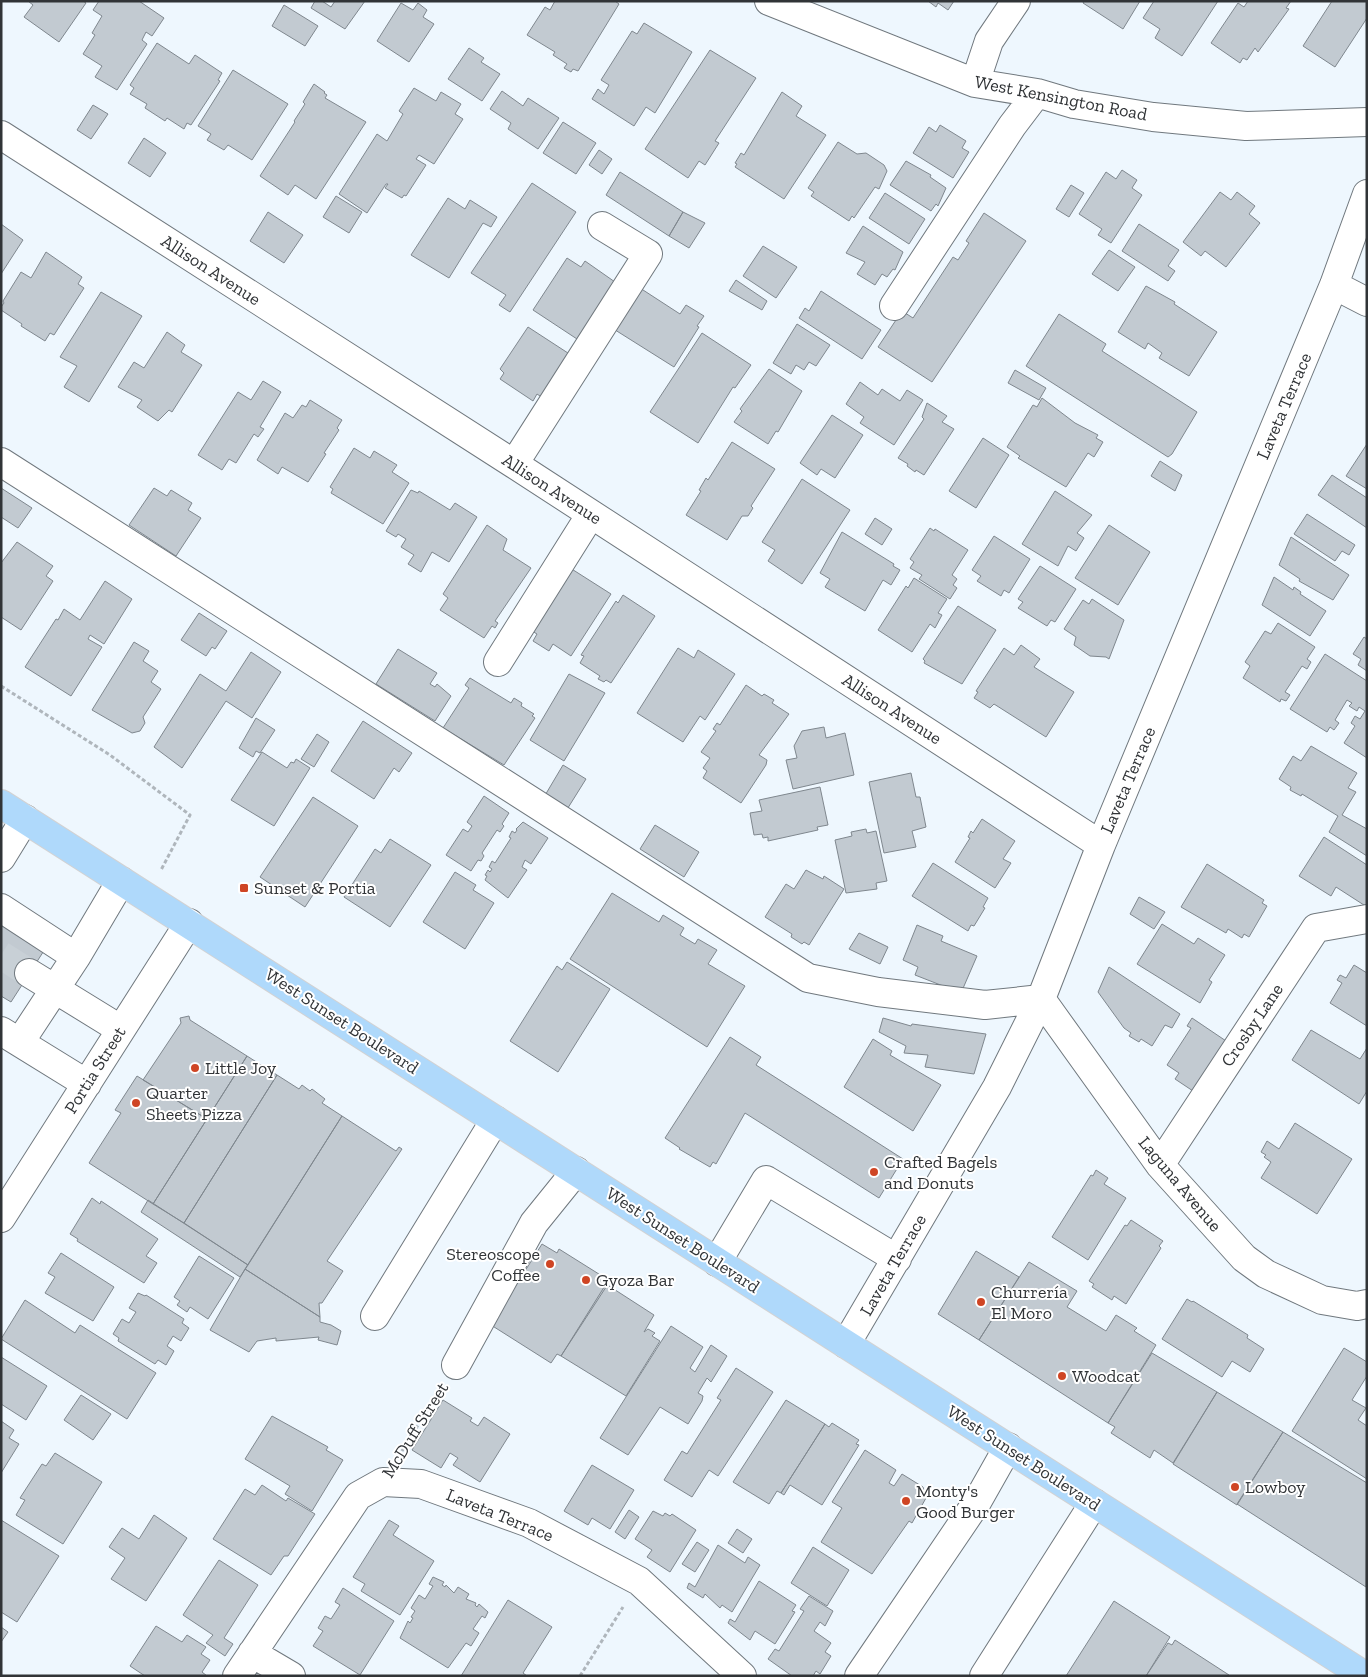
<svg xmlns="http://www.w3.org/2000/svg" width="1368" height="1677" viewBox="0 0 1368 1677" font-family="'Zilla Slab',serif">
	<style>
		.building { fill: #c2cad1; stroke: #7f878e }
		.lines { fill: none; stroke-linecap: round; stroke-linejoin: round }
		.minor-tunnel { stroke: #c8d0d6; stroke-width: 28; stroke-dasharray: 28 14; stroke-linecap: butt }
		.minor-casing { stroke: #70787e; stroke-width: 30 }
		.major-casing { stroke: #d2d2d3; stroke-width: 30 }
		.path { stroke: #afb6bc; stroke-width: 3; stroke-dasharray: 4 2.5; stroke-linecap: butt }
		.minor { stroke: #fff; stroke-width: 28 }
		.major { stroke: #afd9fb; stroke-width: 28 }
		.poi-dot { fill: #cf4524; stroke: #fff; stroke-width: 2 }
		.labels { text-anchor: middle; stroke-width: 4; stroke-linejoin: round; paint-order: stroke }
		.street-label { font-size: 18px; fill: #313437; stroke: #fff }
		.poi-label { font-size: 18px; fill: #313437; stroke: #fff; text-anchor: start }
	</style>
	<rect width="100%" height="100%" fill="#eef7fe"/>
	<path class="building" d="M28 1H83L86 3 59 42 24 17 33 5Z
		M99 1H139L164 18 152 36 146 32 142 40 147 44 117 90 95 77 102 66 83 54 95 35 92 33 102 16 93 10Z
		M315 1H322L331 7 335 1H365L345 29 311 8Z
		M555 1H615L619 4 578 71 573 69 571 72 564 68 567 64 553 55 555 52 527 35 545 7 550 10Z
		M928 1H954L948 10 938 3 936 7Z
		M1084 1H1140L1123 29 1083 3Z
		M1154 1H1218L1182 56 1155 38 1160 29 1143 18Z
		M1248 1H1291L1286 8 1289 9 1258 52 1255 48 1247 60 1243 58 1240 63 1211 43 1238 3 1244 7Z
		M1332 1H1367V18L1335 67 1303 46Z
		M401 3 413 10 418 3 427 10 423 17 434 24 409 62 377 41Z
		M284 5 318 26 305 46 272 26Z
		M644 23 692 52 655 113 646 107 634 126 592 99 598 89 604 94 609 85 601 80 632 31 637 34Z
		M157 43 189 64 195 55 222 73 218 80 220 81 191 125 187 123 184 129 167 118 165 121 145 108 147 104 130 94 134 88 130 85Z
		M469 48 484 58 481 62 500 74 482 101 448 79Z
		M710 50 756 78 715 141 719 143 705 165 699 161 688 178 645 149Z
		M233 70 288 104 252 160 228 145 224 150 207 140 211 134 198 126Z
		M314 84 325 92 324 93 327 95 325 98 366 122 316 199 295 185 288 195 260 176 295 122 294 121 305 104 303 102Z
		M414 88 436 101 441 92 461 104 455 114 463 119 434 164 419 155 416 159 426 165 406 196 404 195 402 198 385 188 388 184H386L367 213 339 194 377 134 387 141 403 114 399 111Z
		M502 91 523 106 528 98 559 118 538 149 508 129 511 123 490 109Z
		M782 92 802 106 796 116 826 135 784 199 735 167 737 164 735 163 741 153 744 155Z
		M93 105 108 114 91 139 77 130Z
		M563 122 596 143 576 174 543 153Z
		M940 125 966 141 962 148 969 152 953 178 913 153 929 127 936 132Z
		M144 138 166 153 150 177 128 163Z
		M838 142 857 154 866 153 884 165 887 171 879 189 875 187 854 218 852 216 849 221 811 196 814 192 808 188Z
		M599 150 612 159 602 174 589 165Z
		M906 161 931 175 930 177 946 188 938 206 936 204 931 211 890 185Z
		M1122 170 1137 180 1132 188 1142 195 1111 243 1098 235 1102 229 1079 214 1106 172 1116 179Z
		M620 172 683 212 669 236 606 195Z
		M532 183 576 212 510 312 499 305 506 295 471 273Z
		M1071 185 1084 193 1069 217 1056 209Z
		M1220 192 1231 200 1237 192 1255 206 1249 214 1260 223 1226 267 1205 251 1201 256 1183 242Z
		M885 193 925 219 909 244 869 218Z
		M336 196 362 212 349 233 323 217Z
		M448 198 465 209 470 200 497 217 491 227 483 223 449 278 411 255Z
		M268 212 303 235 284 263 250 241Z
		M683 212 705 223 689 248 669 236Z
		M984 213 1026 241 932 382 878 347 902 311 913 318 953 257 958 260 969 243 966 241Z
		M1 224 23 240 1 274Z
		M1139 224 1179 250 1168 266 1175 271 1168 281 1122 251Z
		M863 226 903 252 895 270 893 269 887 277 882 274 875 285 857 274 865 262 846 253Z
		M763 246 797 267 776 298 743 276Z
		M1109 250 1135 267 1118 291 1092 274Z
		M46 252 82 277 78 284 84 288 54 335 50 333 45 341 21 326 22 324 1 310V307L4 303 3 301 21 272 31 278Z
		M567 258 581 267 585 261 615 282 577 339 533 310Z
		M736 280 767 301 762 310 729 291Z
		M1146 286 1175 302 1174 304 1217 332 1189 376 1159 358 1162 353 1148 343 1145 349 1118 332Z
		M640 288 680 314 686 305 704 316 697 326 699 327 674 367 612 328Z
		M821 291 881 330 862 359 799 318 805 308 809 311Z
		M101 292 142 316 89 402 64 387 77 366 60 357Z
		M1059 314 1106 344 1102 351 1197 412 1172 454 1168 457 1026 366Z
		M797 324 830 345 816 366 809 362 804 370 796 365 791 374 773 363Z
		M528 327 571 355 543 398 537 394 533 401 500 379 504 373 500 369Z
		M167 332 185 345 181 352 202 365 172 412 169 410 158 421 137 407 142 400 118 387 134 362 144 368Z
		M702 333 751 365 735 388 733 387 698 443 650 412Z
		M769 369 802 391 778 432 776 431 768 444 734 422 742 411 740 409Z
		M1015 370 1046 388 1039 400 1008 383Z
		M263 381 281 392 260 427 264 429 258 437 254 434 236 463 229 459 222 470 198 455 238 392 251 400Z
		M860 382 878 395 882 389 900 401 907 390 923 400 894 445 860 423 864 417 846 404Z
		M1042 398 1075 423 1098 435 1096 438 1103 442 1094 457 1088 453 1066 487 1018 458 1020 456 1007 447 1033 405 1037 407Z
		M310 400 342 420 337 428 339 430 324 453 326 454 308 482 282 467 278 474 257 460 285 413 293 418 302 405 306 407Z
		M927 403 947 416 942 422 954 429 924 475 916 470 915 472 907 466 908 464 898 458 924 419 922 417Z
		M832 415 863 435 835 478 821 469 817 475 800 463Z
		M983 438 1009 455 976 508 949 491Z
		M732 442 775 469 751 506 753 508 748 516H742L727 540 686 515 701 491 699 490 706 478 708 480Z
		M1367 444V489L1346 476Z
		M354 448 370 458 374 451 397 465 392 472 409 483 383 524 331 493 333 489 330 487Z
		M1160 461 1182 475 1175 491 1151 476Z
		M1332 475 1367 498V528L1318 495Z
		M802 479 850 510 802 584 768 561 775 550 762 542Z
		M1 488 32 508 18 528 1 517Z
		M154 488 167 496 171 490 192 503 188 510 201 518 176 556 129 525Z
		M411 490 418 493 419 491 450 510 455 503 477 517 449 562 432 552 421 572 408 564 414 555 401 547 406 539 398 534 396 537 386 531Z
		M1055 491 1092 515 1077 533 1084 538 1076 551 1068 546 1058 566 1022 544Z
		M1307 514 1355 545 1349 555 1342 551 1335 561 1294 534Z
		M875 518 892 529 882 545 865 534Z
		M487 525 507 539 503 550 531 568 495 621 498 623 495 628 492 626 484 638 440 610 448 598 443 594Z
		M1109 525 1150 552 1118 605 1075 578Z
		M930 528 934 531 935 529 968 550 952 575 957 579 953 585 957 588 950 599 919 579 922 575 910 568 914 562 910 559Z
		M842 532 894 564 893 566 900 570 891 585 883 580 865 611 825 587 830 579 820 573Z
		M994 536 1030 559 1009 593 1004 590 1001 596 977 581 981 576 972 570Z
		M1291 537 1349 575 1333 600 1299 581 1300 579 1279 565Z
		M17 542 53 566 46 576 53 581 21 630 1 617V563Z
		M567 566 611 594 571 656 553 644 549 651 533 641 537 634 527 628Z
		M1040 566 1076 589 1055 622 1051 620 1047 626 1018 608 1023 602 1018 599Z
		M1274 577 1293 590 1294 587 1301 592 1300 594 1326 611 1310 636 1262 605Z
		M914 578 947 599 938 613 942 615 935 628 930 624 912 652 878 630 906 586 908 588Z
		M105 581 132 599 104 644 90 635 88 639 102 647 71 696 25 667 56 619 58 620 64 609 80 620Z
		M623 595 655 616 611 683 606 680 604 682 598 679 600 676 580 663 584 656 581 655 616 601 618 603Z
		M1092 599 1124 620 1109 659 1106 657 1090 656 1074 645 1076 637 1064 629 1083 600 1089 604Z
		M958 606 996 630 962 684 924 663 925 661 923 659Z
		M199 613 227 631 215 649 212 647 206 656 181 640Z
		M1278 623 1315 647 1307 659 1311 662 1307 669 1302 666 1285 692 1290 695 1286 701 1281 699 1280 702 1243 678 1250 666 1245 662 1265 631 1271 634Z
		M1364 637 1367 639V671L1358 665 1361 659 1353 654Z
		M134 642 149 651 143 661 158 671 151 682 161 689 143 717 145 723 140 731 132 733 92 710Z
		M1021 645 1040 659 1034 667 1074 692 1046 737 994 704 990 708 974 698 978 692 976 691 1004 648 1014 655Z
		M678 648 694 658 698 650 735 674 705 720 700 716 683 742 637 713Z
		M398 649 437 673 430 684 435 687 437 684 451 696 435 721 376 684Z
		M251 652 281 672 252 718 226 701 182 768 154 747 200 674 226 691Z
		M1325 654 1367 681V758L1344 743 1355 726 1351 723 1355 716 1360 719 1365 711 1359 707 1357 711 1349 706 1352 703 1347 700 1335 720 1339 723 1334 730 1330 727 1327 732 1290 709Z
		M569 674 605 693 564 761 530 740Z
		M470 678 511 703 514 698 522 703 521 706 534 714 532 716 535 718 504 765 443 728 469 688 465 685Z
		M746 685 762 696 764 694 774 700 772 703 789 714 759 755 767 760 766 765 741 803 703 778 707 771 703 768 710 758 701 752 716 731 713 729 717 723 720 725Z
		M256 718 275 730 260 753 256 751 253 757 239 748Z
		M363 721 412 753 399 772 394 768 374 799 331 771Z
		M824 727 826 738 845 733 854 775 793 789 786 760 797 758 794 746 802 731Z
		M317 734 329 742 314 767 301 759Z
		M1311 746 1357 773 1348 788 1356 792 1342 815 1367 829V856L1329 832 1338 816 1302 794 1301 796 1290 790 1291 787 1279 779 1293 756 1301 761Z
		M262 752 287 768 291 762 294 763 296 759 310 768 274 826 231 800Z
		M563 765 586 779 566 811 544 797Z
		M911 773 916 797H920L926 827 912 831 916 847 884 853 869 782Z
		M820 787 828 825 817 827 818 830 768 841V837L763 838 762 834 754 835 750 813 762 811 759 800Z
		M484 796 509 813 502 824 504 826 500 832 497 830 482 853 484 856 481 861 478 860 471 871 446 855 463 829 468 832 472 826 467 822Z
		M313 797 358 826 305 907 260 877Z
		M982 819 1015 841 1003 859 1011 863 995 888 955 862 970 838 968 837 971 831 973 833Z
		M523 822 548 838 531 864 525 860 522 867 527 870 508 898 485 880 487 876 485 875 488 870 490 872 492 869 489 867 492 861 495 863 511 838 509 837 512 831 515 833 517 830 516 829Z
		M655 825 699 852 684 877 640 849Z
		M866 829 867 833 876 831 887 881 876 883 877 889 846 893 835 840 852 836 851 832Z
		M1324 837 1367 865V907L1336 887 1331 896 1299 876Z
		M390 839 431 865 390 927 344 897 375 849 381 853Z
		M933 863 988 898 983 907 985 908 974 926 971 925 968 931 912 896Z
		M1207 864 1264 900 1262 903 1267 906 1249 937 1244 934 1242 938 1228 929 1226 933 1181 907Z
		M806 870 823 879 824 876 844 889 809 945 804 942 802 944 791 937 792 934 765 917 786 884 794 889Z
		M455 872 476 885 473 890 494 903 465 949 423 922Z
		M612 893 659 922 663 915 684 928 680 935 695 944 698 939 717 950 708 964 745 986 707 1047 570 959Z
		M1139 897 1165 912 1154 929 1130 914Z
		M1 917 47 946 11 1002 1 996Z
		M1162 924 1194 944 1198 938 1225 955 1209 980 1212 982 1200 1003 1137 964Z
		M917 925 943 936 941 941 977 956 961 993 915 975 918 967 903 960Z
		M859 933 888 947 880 964 849 949Z
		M567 962 610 989 558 1072 510 1041 557 966 562 970Z
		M1354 965 1367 973V1026L1330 1003 1342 983 1337 980 1340 975 1346 978Z
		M1109 967 1180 1014 1172 1028 1165 1025 1152 1046 1141 1039 1139 1042 1129 1036 1131 1033 1124 1028 1098 992Z
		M189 1016 190 1020 247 1056 207 1119 143 1080 181 1023 180 1018Z
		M883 1018 911 1026 912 1024 986 1034 974 1074 925 1067 928 1055 904 1053 906 1046 879 1032Z
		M1192 1018 1232 1045 1199 1095 1175 1079 1179 1073 1167 1065 1191 1028 1187 1026Z
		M1311 1030 1360 1059 1367 1048V1091L1359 1104 1292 1060Z
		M730 1037 761 1057 756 1065 903 1159 879 1198 745 1113 716 1164 713 1162 710 1167 679 1149 680 1148 665 1138Z
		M873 1039 892 1051 890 1055 941 1085 913 1131 844 1087Z
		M247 1056 277 1075 184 1223 153 1204Z
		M277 1075 299 1089 302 1085 310 1091 312 1089 325 1099 322 1103 342 1116 248 1265 184 1223Z
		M137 1076 207 1119 153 1204 89 1163 121 1113 115 1110Z
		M342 1116 396 1151 399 1147 402 1149 327 1261 343 1271 322 1303H319L320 1317 245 1269Z
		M1295 1123 1352 1159 1317 1214 1261 1178 1271 1162 1264 1157 1266 1155 1261 1152 1267 1141 1279 1149Z
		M1096 1170 1108 1178 1104 1184 1126 1198 1088 1260 1052 1237 1091 1175 1093 1176Z
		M92 1198 100 1204 101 1201 158 1239 146 1256 157 1263 144 1283 77 1241 78 1239 70 1234Z
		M148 1200 248 1265 240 1277 141 1212Z
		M1131 1220 1163 1241 1159 1246 1161 1248 1126 1304 1114 1296 1112 1300 1092 1287 1094 1284 1089 1281 1125 1225 1127 1226Z
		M542 1244 557 1253 559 1249 610 1281 561 1356 557 1354 551 1363 491 1325Z
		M976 1251 1019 1277 979 1340 938 1314Z
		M61 1253 114 1287 93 1321 45 1293 55 1277 48 1273Z
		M199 1256 234 1278 208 1319 190 1307 187 1312 177 1305 180 1301 174 1297Z
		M1029 1262 1077 1291 1067 1307 1106 1331 1116 1315 1137 1328 1134 1331 1156 1345 1108 1423 979 1340Z
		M245 1269 320 1317V1322L331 1325 341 1331 337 1345 318 1340 319 1337 276 1341V1338L257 1341 249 1352 210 1330Z
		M606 1284 654 1315 644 1332 648 1329 655 1333 652 1336 660 1341 626 1396 561 1356Z
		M138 1293 145 1296 146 1295 184 1319 182 1323 189 1328 181 1341 173 1336 167 1346 174 1351 166 1365 158 1360 155 1364 118 1341 119 1338 113 1334 122 1319 129 1323 136 1312 129 1308Z
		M1187 1299 1192 1302 1193 1301 1248 1335 1247 1338 1264 1349 1250 1372 1232 1361 1222 1377 1162 1339Z
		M25 1300 75 1333 80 1325 156 1373 127 1419 1 1339Z
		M671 1326 703 1347 690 1368 695 1372 711 1345 727 1356 711 1382 707 1378 698 1393 703 1396 702 1401 688 1424 660 1407 628 1455 600 1438Z
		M1344 1348 1367 1362V1376L1352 1400 1366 1408 1358 1420 1367 1426V1479L1292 1431Z
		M1152 1353 1217 1392 1173 1463 1154 1450 1150 1458 1111 1433 1115 1427 1108 1423Z
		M1 1357 47 1386 26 1420 1 1404Z
		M736 1368 773 1392 718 1476 709 1470 692 1497 664 1480 682 1451 687 1454 721 1400 717 1398Z
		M1217 1392 1283 1432 1237 1505 1173 1464Z
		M81 1395 111 1414 93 1440 64 1420Z
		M443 1400 472 1418 470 1421 478 1426 484 1417 510 1434 480 1482 453 1465 458 1458 450 1453 441 1468 412 1450Z
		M786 1400 825 1424 781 1493 777 1491 769 1504 733 1482Z
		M272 1416 328 1447 326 1450 343 1460 312 1511 285 1494 290 1486 245 1459Z
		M1 1421 14 1430 9 1438 19 1444 1 1473Z
		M832 1423 859 1440 856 1444 859 1445 822 1505 790 1485 784 1495 781 1493 825 1424 829 1427Z
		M1283 1432 1367 1483 1366 1587 1237 1504Z
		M865 1450 896 1470 889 1483 894 1486 902 1474 923 1487 926 1498 912 1523 909 1521 872 1574 821 1542 842 1508 832 1502Z
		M55 1453 102 1482 63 1544 16 1515 25 1500 20 1498 42 1464 46 1466Z
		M592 1465 634 1490 610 1529 592 1518 588 1525 564 1511Z
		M262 1485 286 1501 288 1498 315 1514 288 1556H284L271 1575 213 1539 245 1489 255 1495Z
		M629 1510 639 1517 625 1539 615 1532Z
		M653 1511 663 1516 665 1513 670 1516 672 1514 696 1530 670 1572 647 1557 652 1550 635 1539Z
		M154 1515 187 1538 146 1601 111 1579 125 1558 109 1547 122 1528 139 1539Z
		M1 1520 59 1556 17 1622 1 1612Z
		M389 1520 399 1526 393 1535 434 1561 400 1615 361 1591 365 1584 353 1577Z
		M737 1529 752 1539 743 1553 728 1543Z
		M697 1542 709 1550 695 1572 682 1564Z
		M718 1545 745 1563 748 1557 760 1565 732 1612 722 1605 720 1608 705 1594 703 1598 687 1588 689 1583 695 1587Z
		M813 1547 849 1570 827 1606 791 1583Z
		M219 1560 258 1585 224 1638 233 1644 225 1656 206 1643 213 1635 183 1615Z
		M433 1577 444 1582 442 1585 445 1587 446 1585 454 1593 458 1587 469 1594 466 1599 476 1603 475 1605 477 1607 479 1604 488 1612 485 1618 482 1616 473 1629 479 1633 471 1646 466 1643 448 1668 400 1638 408 1621 410 1623 413 1618 411 1617 415 1611 411 1608 419 1595 425 1599 433 1586 429 1584Z
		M759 1581 796 1605 792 1611 795 1612 775 1644 755 1631 750 1640 728 1623 730 1619 735 1622Z
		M343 1588 394 1621 360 1675 313 1646 323 1631 318 1628 325 1616 331 1619 340 1605 335 1602Z
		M809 1596 833 1611 825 1626 820 1622 814 1631 831 1643 825 1652 831 1656 820 1674 816 1671 813 1676H792L768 1659 775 1649 779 1651 804 1611 800 1609Z
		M508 1600 552 1627 523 1673 527 1676H461Z
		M1114 1601 1170 1637 1146 1676H1066Z
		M156 1626 182 1642 187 1635 206 1647 201 1654 210 1660 202 1672 207 1676H145L130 1666Z
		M1 1627 8 1632 1 1642Z
		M1175 1640 1229 1675 1228 1676H1146L1168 1643 1172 1645Z"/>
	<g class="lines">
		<path class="minor-tunnel" d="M1 955 29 973"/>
		<g class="minor-casing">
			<path id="minor" d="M769 1 975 83 1037 93 1074 104 1153 117 1246 126 1367 122
				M975 83 989 41 1016 1
				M1 135 514 464 1101 845
				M1334 285 1367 302
				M894 306 1012 126 1037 93
				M1 462 808 978 878 992 985 1005 1041 999 1160 1165 1244 1258 1266 1274 1322 1300 1357 1306 1367 1304
				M514 464 648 254 602 226
				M498 662 591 514
				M1 858 25 819
				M1 908 76 957 20 1042
				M76 957 121 881
				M29 973 120 1029
				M1 1031 87 1084
				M1160 1165 1316 928 1367 919
				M1 1218 189 923
				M717 1262 766 1180 897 1259
				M375 1316 495 1120
				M846 1344 997 1087 1041 999 1101 845 1334 285 1367 194
				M456 1365 534 1223 576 1171
				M252 1653 291 1676
				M237 1676 358 1496 383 1482 421 1484 529 1523 639 1581 742 1676
				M859 1676 977 1502 1008 1447
				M984 1676 1094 1503"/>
		</g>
		<g class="major-casing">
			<path id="major" d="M1 804 1365 1676"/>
		</g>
		<path class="path" d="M1 686 110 755 190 815 161 870
			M402 1451 439 1391
			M580 1676 623 1607"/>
		<use href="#minor" class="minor"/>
		<use href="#major" class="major"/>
	</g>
	<g class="poi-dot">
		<rect x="239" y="883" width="10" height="10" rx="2.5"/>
		<circle cx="195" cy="1068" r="5"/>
		<circle cx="136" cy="1103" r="5"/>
		<circle cx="874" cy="1172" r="5"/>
		<circle cx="550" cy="1264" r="5"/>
		<circle cx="586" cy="1280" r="5"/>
		<circle cx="981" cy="1302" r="5"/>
		<circle cx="1062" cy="1376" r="5"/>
		<circle cx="1235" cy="1487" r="5"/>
		<circle cx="906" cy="1501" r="5"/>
	</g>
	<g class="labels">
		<g class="street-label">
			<text transform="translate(1061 98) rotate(11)" y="6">West Kensington Road</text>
			<text transform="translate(211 270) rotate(33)" y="6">Allison Avenue</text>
			<text transform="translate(1284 406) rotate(-67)" y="6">Laveta Terrace</text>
			<text transform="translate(552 489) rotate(33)" y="6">Allison Avenue</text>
			<text transform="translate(892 709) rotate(33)" y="6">Allison Avenue</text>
			<text transform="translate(1128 780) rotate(-67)" y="6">Laveta Terrace</text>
			<text transform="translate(342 1021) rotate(33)" y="6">West Sunset Boulevard</text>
			<text transform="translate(1252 1025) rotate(-56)" y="6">Crosby Lane</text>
			<text transform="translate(95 1070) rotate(-58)" y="6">Portia Street</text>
			<text transform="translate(1180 1184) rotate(50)" y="6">Laguna Avenue</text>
			<text transform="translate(683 1240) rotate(33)" y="6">West Sunset Boulevard</text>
			<text transform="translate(893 1265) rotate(-60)" y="6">Laveta Terrace</text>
			<text transform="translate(415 1430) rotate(-58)" y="6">McDuff Street</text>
			<text transform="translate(1024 1458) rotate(33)" y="6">West Sunset Boulevard</text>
			<text transform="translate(500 1515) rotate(22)" y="6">Laveta Terrace</text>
		</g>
		<g class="poi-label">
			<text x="254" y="894">Sunset &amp; Portia</text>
			<text x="205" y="1074">Little Joy</text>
			<text x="146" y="1099">Quarter<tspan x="146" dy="21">Sheets Pizza</tspan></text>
			<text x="884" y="1168">Crafted Bagels<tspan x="884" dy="21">and Donuts</tspan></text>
			<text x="540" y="1260" text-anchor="end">Stereoscope<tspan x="540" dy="21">Coffee</tspan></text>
			<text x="596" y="1286">Gyoza Bar</text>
			<text x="991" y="1298">Churrería<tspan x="991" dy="21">El Moro</tspan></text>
			<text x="1072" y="1382">Woodcat</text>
			<text x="1245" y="1493">Lowboy</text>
			<text x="916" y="1497">Monty's<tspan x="916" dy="21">Good Burger</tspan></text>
		</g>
	</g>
	<rect width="1368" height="1677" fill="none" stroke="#313437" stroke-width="5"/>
</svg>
